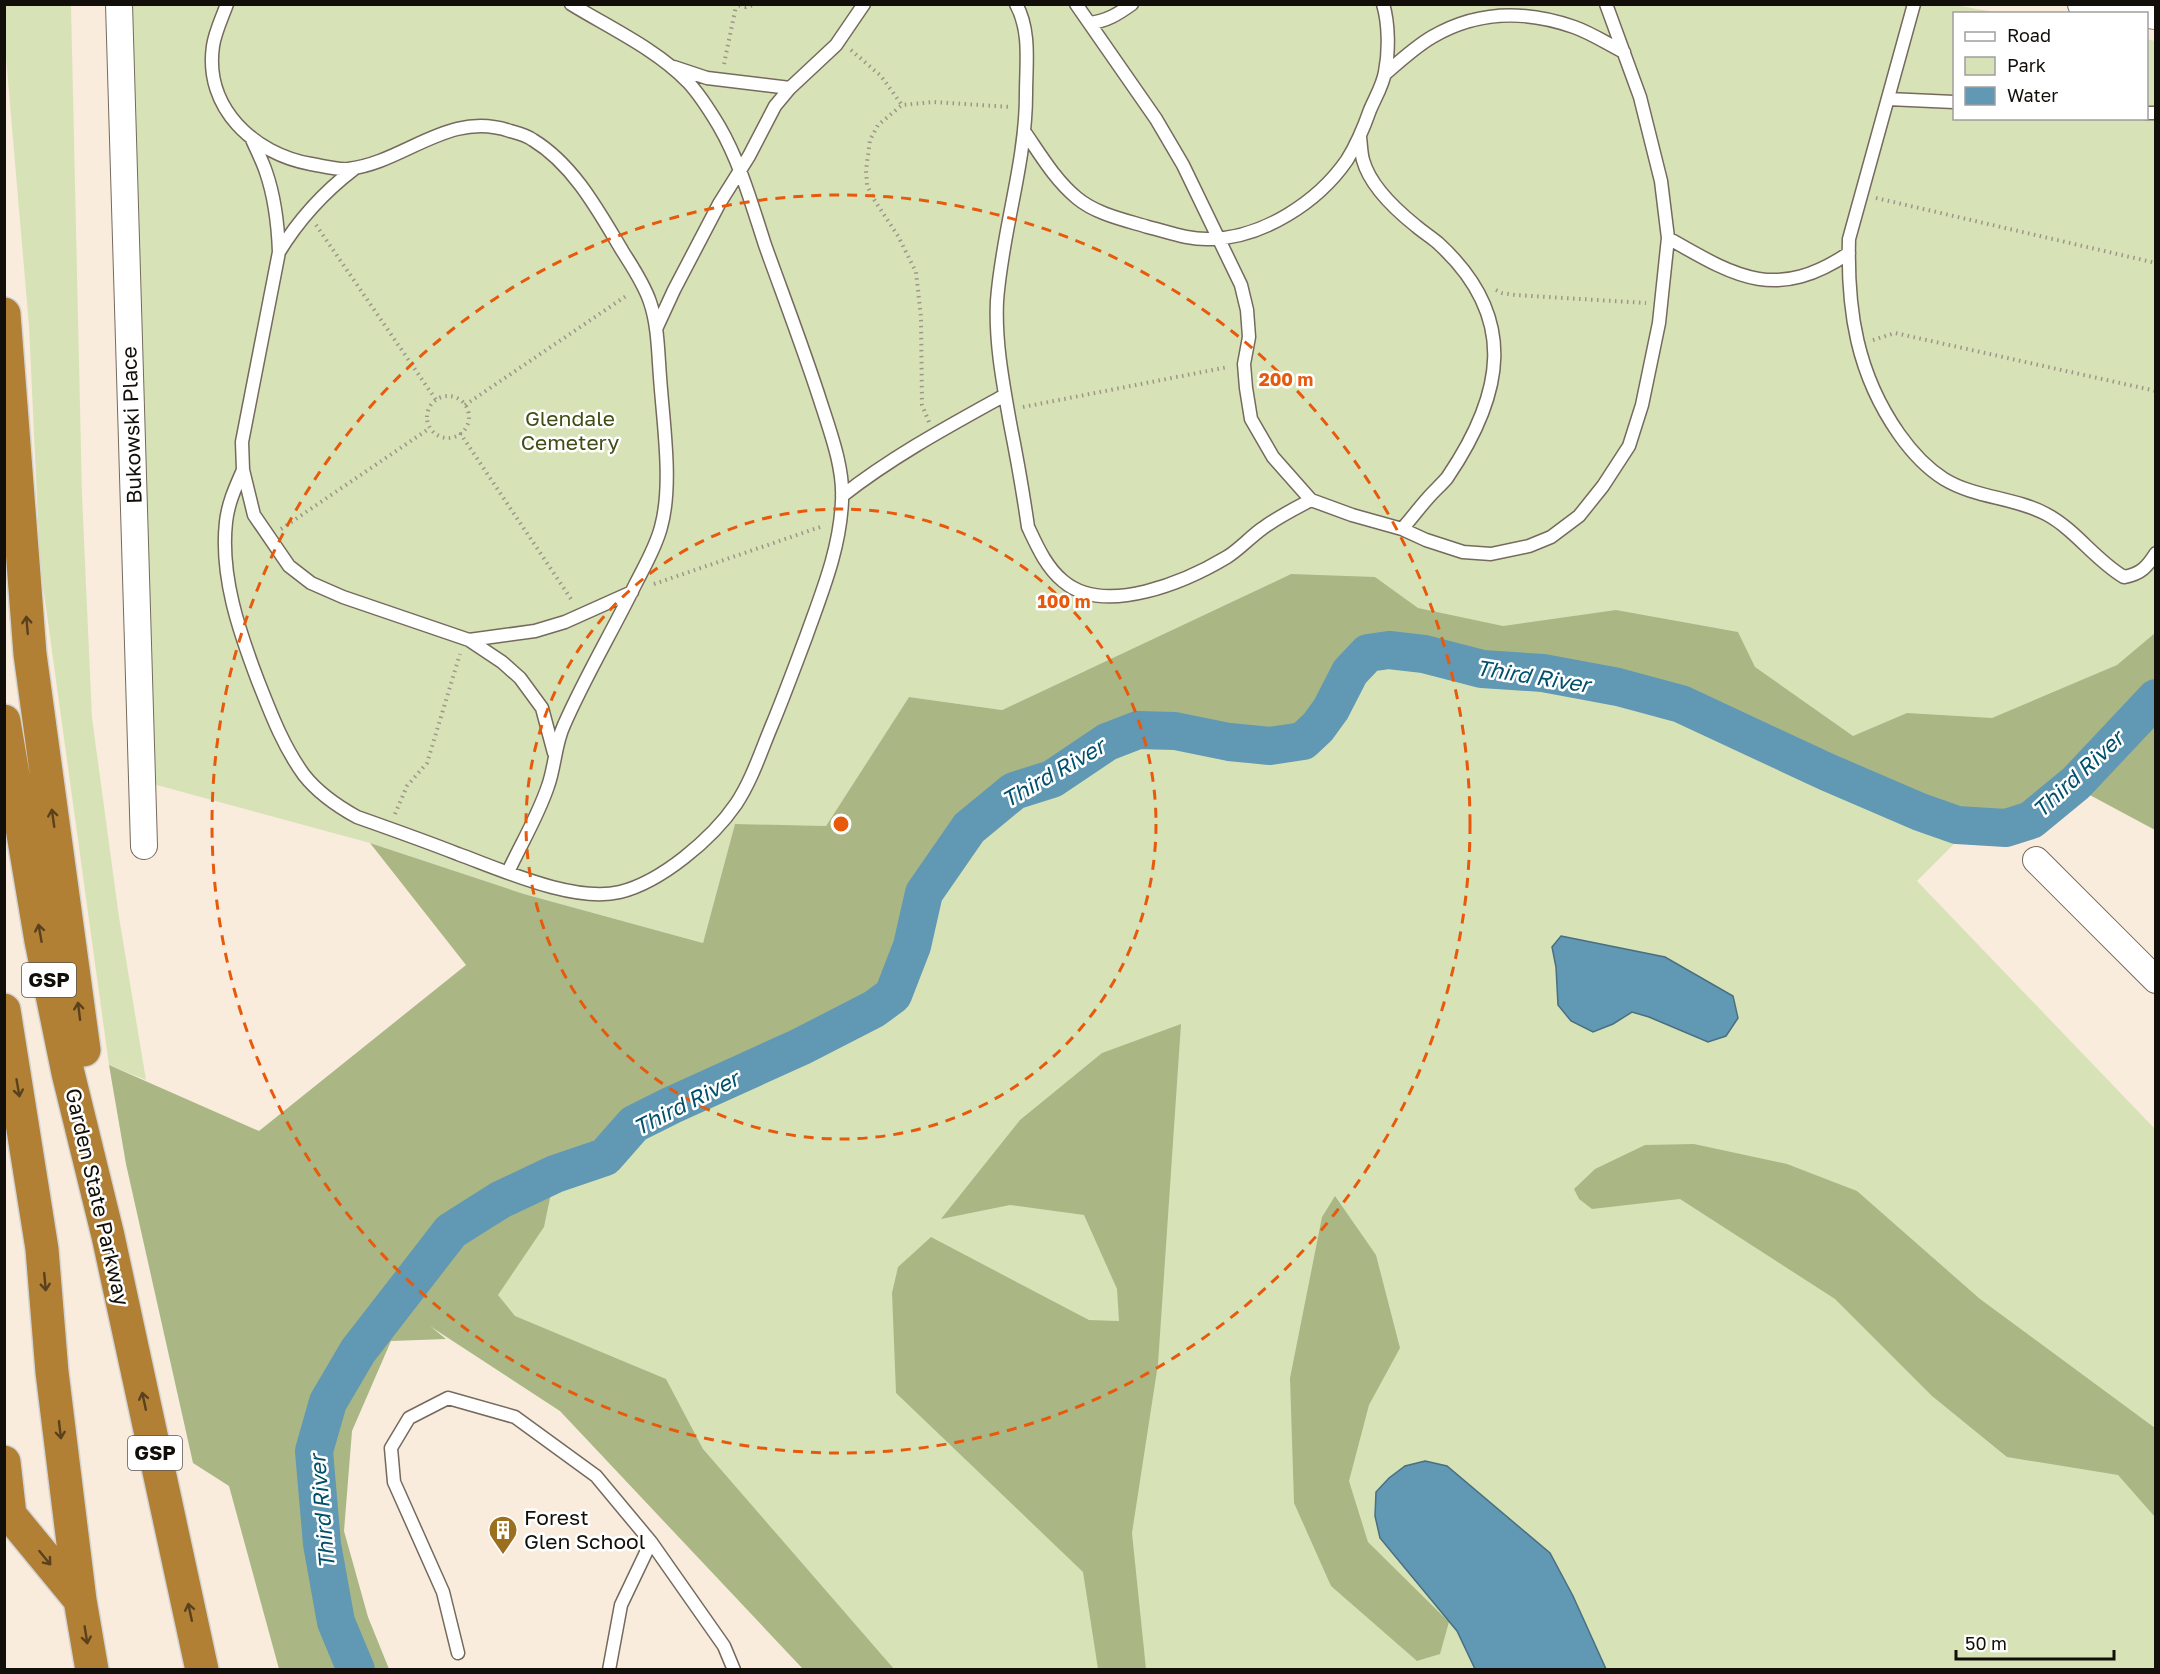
<svg xmlns="http://www.w3.org/2000/svg" width="2160" height="1674" viewBox="0 0 2160 1674" font-family="'Golos Text',sans-serif">
	<style>
		.green { fill: #d7e3b7 }
		.forest { fill: #aab784 }
		.water { fill: #6198b3; stroke: #496f80; stroke-width: 1.5 }
		.lines { fill: none; stroke-linecap: round; stroke-linejoin: round }
		.river { stroke: #6198b3; stroke-width: 38 }
		.service-casing { stroke: #756a5d; stroke-width: 15 }
		.minor-casing { stroke: #756a5d; stroke-width: 28 }
		.tertiary-casing { stroke: #756a5d; stroke-width: 34 }
		.motorway-casing { stroke: #d4d4d3; stroke-width: 36 }
		.path { stroke: #9e958a; stroke-width: 4; stroke-dasharray: 1.5 4.5; stroke-linecap: butt }
		.service { stroke: #fff; stroke-width: 12 }
		.minor { stroke: #fff; stroke-width: 26 }
		.tertiary { stroke: #fff; stroke-width: 32 }
		.motorway { stroke: #b18035; stroke-width: 33 }
		.oneway { stroke: #5a411d }
		.ring { fill: none; stroke: #e8590c; stroke-width: 3; stroke-dasharray: 10 8 }
		.labels { text-anchor: middle; stroke-width: 5; stroke-linejoin: round; paint-order: stroke }
		.shield { fill: #fff; stroke: #595653; stroke-width: 1.5 }
		.shield-label { font-size: 20px; font-weight: bold; fill: #120e09 }
		.park-label { font-size: 21px; fill: #414d13; stroke: #fff }
		.street-label { font-size: 21px; fill: #120e09; stroke: #fff }
		.poi-label { font-size: 21px; fill: #120e09; stroke: #fff; text-anchor: start }
		.water-label { font-size: 22px; font-style: italic; fill: #00506c; stroke: #fff }
		.centre { fill: #e8590c; stroke: #fff; stroke-width: 3 }
		.ring-label { font-size: 18px; text-anchor: middle; font-weight: bold; fill: #e8590c; stroke: #fff; stroke-width: 5; stroke-linejoin: round; paint-order: stroke }
	</style>
	<rect width="100%" height="100%" fill="#f9ecdd"/>
	<path class="green" d="M9 4 71 5 82 495 92 718 119 917 146 1080 109 1065 40 564 29 326 5 46 4 6Z
		M1949 4 2000 13 1954 14V118H2146L2147 39 2155 41V672L2084 759 1783 736 1291 574 1002 710 909 697 826 826 735 825 703 943 524 894 370 843 153 784 132 5Z
		M1389 650 1424 654 1482 669 1543 673 1618 687 1681 704 1920 812 1957 825 1959 839 1917 881 2155 1129V1669H803L560 1411 417 1318 555 1174 605 1157 634 1124 672 1105 800 1047 874 1009 893 995 912 946 924 893 969 828 1014 791 1052 779 1107 742 1138 730 1175 731 1229 742 1331 709 1350 672 1368 653Z"/>
	<path class="forest" d="M1291 574 1375 577 1418 608 1503 626 1616 610 1738 632 1755 667 1853 736 1907 713 1992 718 2117 665 2155 633V830L2086 793 2026 832 1959 839 1957 825 1920 812 1827 772 1681 704 1618 687 1543 673 1482 669 1424 654 1389 650 1368 653 1350 672 1331 709 1318 727 1303 741 1270 746 1229 742 1175 731 1138 730 1107 742 1052 779 1014 791 969 828 924 893 912 946 893 995 874 1009 800 1047 672 1105 634 1124 605 1157 555 1174 544 1227 498 1295 515 1316 666 1379 703 1449 894 1669H803L560 1411 430 1326 446 1339 391 1341 352 1431 344 1531 368 1617 389 1669H279L229 1486 193 1463 126 1164 109 1065 259 1131 466 965 370 843 524 894 703 943 735 824 826 826 909 697 1002 710Z
		M1181 1024 1158 1364 1132 1533 1146 1669H1098L1083 1572 896 1393 892 1293 898 1267 931 1237 1089 1320 1119 1321 1117 1289 1084 1215 1010 1205 941 1219 1020 1120 1102 1053Z
		M1694 1144 1787 1164 1857 1191 1980 1299 2155 1428V1517L2118 1475 2007 1457 1932 1396 1835 1299 1680 1199 1592 1209 1579 1199 1574 1189 1595 1169 1645 1145Z
		M1335 1196 1376 1255 1400 1348 1369 1405 1349 1481 1368 1542 1449 1622 1440 1654 1417 1661 1331 1586 1294 1503 1290 1378 1322 1217Z"/>
	<path class="water" d="M1561 936 1665 957 1733 996 1738 1018 1726 1036 1708 1042 1649 1017 1632 1012 1613 1024 1593 1032 1571 1021 1558 1005 1556 967 1552 947Z
		M1425 1461 1447 1466 1550 1553 1573 1596 1606 1669H1475L1457 1631 1380 1538 1375 1516 1376 1492 1389 1478 1405 1466Z"/>
	<g class="lines">
		<path class="river" d="M356 1670 336 1622 322 1544 314 1451 328 1402 358 1351 451 1231 500 1200 555 1174 605 1157 634 1124 672 1105 800 1047 874 1009 893 995 912 946 924 893 969 828 1014 791 1052 779 1107 742 1138 730 1175 731 1229 742 1270 746 1303 741 1318 727 1331 709 1350 672 1368 653 1389 650 1424 654 1482 669 1543 673 1618 687 1681 704 1827 772 1920 812 1957 825 2006 828 2031 820 2076 783 2156 698"/>
		<g class="service-casing">
			<path id="service" d="M227 4C222 18 215 32 213 46 204 108 254 154 311 164 323 166 337 170 348 169 406 162 448 110 510 131 517 133 526 135 533 140 574 165 599 212 623 252 633 268 644 284 650 302 658 325 658 352 660 377 663 422 673 484 661 527 656 547 644 567 635 585 612 632 585 677 564 725 555 744 555 767 548 786 538 816 521 844 508 872
				M1016 4C1031 31 1026 64 1026 94 1026 164 1002 231 997 301 995 342 1003 383 1010 423 1017 458 1023 492 1028 527 1037 546 1046 567 1063 581 1105 617 1187 581 1227 557 1240 549 1250 537 1263 528 1278 517 1294 509 1311 500
				M1076 4 1156 119 1183 165 1241 285 1247 310 1249 337 1244 364 1246 388 1251 419 1273 457 1311 500 1352 515 1402 529 1426 540 1463 552 1491 554 1529 546 1551 537 1579 516 1603 486 1629 446 1642 405 1659 323 1668 238 1661 181 1640 97 1606 4
				M1914 4 1849 239C1847 311 1857 374 1899 434 1911 451 1925 467 1944 479 1975 498 2014 497 2046 514 2076 530 2095 560 2124 577 2141 574 2147 567 2156 553
				M1090 23C1107 21 1118 14 1132 4
				M674 67 707 78 790 88
				M1385 74C1400 61 1415 47 1432 37 1478 10 1525 10 1574 27 1591 33 1608 44 1624 52
				M1888 99 1954 102
				M2146 113H2156
				M1024 131C1040 154 1055 180 1077 198 1096 214 1125 220 1148 227 1168 232 1189 240 1210 239 1263 238 1318 202 1347 160 1357 144 1364 127 1370 110 1375 98 1383 85 1385 72 1389 52 1389 24 1383 4
				M251 137C256 149 262 160 266 172 275 198 278 225 279 252
				M1360 137C1361 145 1361 153 1363 160 1370 186 1396 210 1416 226 1423 232 1431 237 1438 243 1519 317 1504 394 1447 478 1441 485 1434 491 1428 498 1419 508 1411 519 1402 529
				M354 169C324 192 299 219 279 252L242 442 243 470 254 515 289 566 311 583 343 597 469 640 502 662 520 678 542 708 554 753
				M1668 238C1736 277 1776 302 1849 253
				M656 329 674 290 719 204 749 156 775 106 790 88 836 45 864 4
				M243 470C236 486 228 503 226 522 220 576 239 631 258 681 271 714 283 746 304 775 319 794 337 806 357 817 391 829 425 841 458 854 502 870 574 903 620 892 661 882 712 839 736 804 752 780 761 751 772 725 784 696 795 666 806 637 822 592 840 549 842 501 844 469 831 434 821 403 804 350 784 298 765 245 752 205 740 162 719 126 710 111 700 95 688 82 656 49 610 28 571 4
				M842 496C893 456 949 426 1005 395
				M469 640 535 631 565 622 632 592
				M458 1653 443 1592 394 1482 391 1448 409 1418 448 1398 515 1417 596 1476 651 1542 724 1646 734 1670
				M609 1670 621 1605 651 1542"/>
		</g>
		<g class="minor-casing">
			<path id="minor" d="M119 4 144 846
				M2036 860 2156 980"/>
		</g>
		<g class="tertiary-casing">
			<path id="tertiary" d="M2084 4 2156 13"/>
		</g>
		<g class="motorway-casing">
			<path id="motorway" d="M4 314 30 654 84 1050
				M4 721 41 941 68 1073 108 1236 202 1670
				M4 1010 42 1249 52 1372 80 1600 92 1670
				M4 1462 10 1515 80 1600"/>
		</g>
		<path class="path" d="M733 4 746 7 757 4
			M851 50 881 76 902 105
			M724 64 736 6
			M1876 198 2156 263
			M316 225 436 400
			M1496 290 1502 293 1515 295 1646 303
			M1873 340 1895 333 2156 391
			M427 417a21 21 0 1 1 42 0a21 21 0 1 1-42 0Z
			M465 405 629 294
			M1023 407 1228 367
			M929 422 922 405 921 317 916 272 898 236 873 198 867 185 866 170 870 140 878 125 902 105 934 102 1011 107
			M460 433 573 602
			M281 529 430 428
			M654 584 823 526
			M395 814 407 786 427 763 460 654"/>
		<use href="#service" class="service"/>
		<use href="#minor" class="minor"/>
		<use href="#tertiary" class="tertiary"/>
		<use href="#motorway" class="motorway"/>
	</g>
	<defs><path id="oneway-shaft" d="M-6 0H5M1.5-3L5.5 0L1.5 3" fill="none" stroke-width="1.6" stroke-linecap="round" stroke-linejoin="round" transform="scale(1.5)"/></defs>
	<g class="oneway">
		<use href="#oneway-shaft" transform="translate(27 625) rotate(-95)"/>
		<use href="#oneway-shaft" transform="translate(53 818) rotate(-98)"/>
		<use href="#oneway-shaft" transform="translate(40 933) rotate(-100)"/>
		<use href="#oneway-shaft" transform="translate(79 1011) rotate(-97)"/>
		<use href="#oneway-shaft" transform="translate(18 1088) rotate(80)"/>
		<use href="#oneway-shaft" transform="translate(45 1282) rotate(85)"/>
		<use href="#oneway-shaft" transform="translate(144 1401) rotate(-102)"/>
		<use href="#oneway-shaft" transform="translate(60 1430) rotate(83)"/>
		<use href="#oneway-shaft" transform="translate(45 1558) rotate(51)"/>
		<use href="#oneway-shaft" transform="translate(190 1612) rotate(-102)"/>
		<use href="#oneway-shaft" transform="translate(86 1635) rotate(81)"/>
	</g>
	<g class="ring">
		<circle cx="841" cy="824" r="315"/>
		<circle cx="841" cy="824" r="629"/>
	</g>
	<defs>
		<g id="building-pin" transform="scale(1.5)"><path d="M0 17L-7.5 6A9.5 9.5 0 1 1 7.5 6Z" fill="#9c6f1f" stroke="#fff"/><path d="M-4-6H4V6H1V3H-1V6H-4ZM-2.5-4.3h1.7v1.8h-1.7ZM.8-4.3h1.7v1.8H.8ZM-2.5-1h1.7V.8h-1.7ZM.8-1h1.7V.8H.8Z" fill="#fff"/></g>
	</defs>
	<g fill-rule="evenodd">
		<use href="#building-pin" x="503" y="1530"/>
	</g>
	<g class="labels">
		<g class="shield">
			<rect x="22" y="963" width="54" height="34" rx="4.5"/>
			<rect x="128" y="1436" width="54" height="34" rx="4.5"/>
		</g>
		<g class="shield-label">
			<text x="49" y="987">GSP</text>
			<text x="155" y="1460">GSP</text>
		</g>
		<g class="park-label">
			<text x="570" y="426">Glendale<tspan x="570" dy="24">Cemetery</tspan></text>
		</g>
		<g class="street-label">
			<text transform="translate(132 425) rotate(-92)" y="7">Bukowski Place</text>
			<text transform="translate(97 1197) rotate(77)" y="7">Garden State Parkway</text>
		</g>
		<g class="poi-label">
			<text x="524" y="1525">Forest<tspan x="524" dy="24">Glen School</tspan></text>
		</g>
		<g class="water-label">
			<text transform="translate(1533 676) rotate(9)" y="8">Third River</text>
			<text transform="translate(1053 773) rotate(-30)" y="8">Third River</text>
			<text transform="translate(2078 774) rotate(-43)" y="8">Third River</text>
			<text transform="translate(686 1103) rotate(-27)" y="8">Third River</text>
			<text transform="translate(322 1512) rotate(-95)" y="8">Third River</text>
		</g>
	</g>
	<circle cx="841" cy="824" r="9" class="centre"/>
	<g class="ring-label">
		<text x="1286" y="386">200 m</text>
		<text x="1064" y="608">100 m</text>
	</g>
	<rect width="2160" height="1674" fill="none" stroke="#120e09" stroke-width="12"/>
	<rect x="1953" y="12" width="195" height="108" fill="#ffffff" stroke="#a09f9d" stroke-width="1.5"/>
	<rect x="1965" y="32" width="30" height="9" fill="#ffffff" stroke="#a09f9d" stroke-width="1.5"/>
	<text x="2007" y="42" font-size="18" fill="#120e09">Road</text>
	<rect x="1965" y="57" width="30" height="18" fill="#d7e3b7" stroke="#a09f9d" stroke-width="1.5"/>
	<text x="2007" y="72" font-size="18" fill="#120e09">Park</text>
	<rect x="1965" y="87" width="30" height="18" fill="#6198b3" stroke="#a09f9d" stroke-width="1.5"/>
	<text x="2007" y="102" font-size="18" fill="#120e09">Water</text>
	<path d="M1956 1650v9h158v-9" fill="none" stroke="#120e09" stroke-width="3"/>
	<text x="1965" y="1650" font-size="18" fill="#120e09" stroke="#ffffff" stroke-width="4.5" paint-order="stroke">50 m</text>
</svg>
